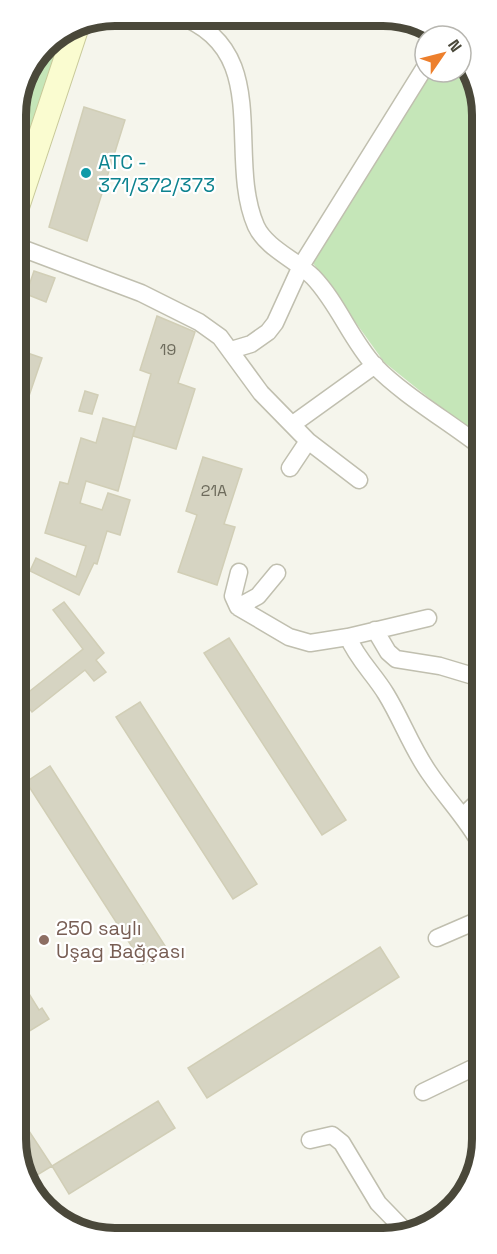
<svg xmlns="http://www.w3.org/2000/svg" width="497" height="1254" viewBox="0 0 497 1254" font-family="'Space Grotesk',sans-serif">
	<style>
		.green { fill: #c5e6b8 }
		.building { fill: #d6d4c2; stroke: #d1ceb6; stroke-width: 1.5 }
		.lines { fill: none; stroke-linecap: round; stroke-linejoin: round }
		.street-casing { stroke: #c0bfaf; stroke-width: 19 }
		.secondary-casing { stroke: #c8c999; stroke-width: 26 }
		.street { stroke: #fff; stroke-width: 16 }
		.secondary { stroke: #fafcd0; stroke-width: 24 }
		.culture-dot { fill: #0f9aa8; stroke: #fff; stroke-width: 2 }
		.education-dot { fill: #8d6e63; stroke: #fff; stroke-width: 2 }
		.labels { text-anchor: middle; stroke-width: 4.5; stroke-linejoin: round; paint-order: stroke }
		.number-label { font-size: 16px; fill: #6d6b5c }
		.culture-label { font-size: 20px; fill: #0d838f; stroke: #fff; text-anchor: start }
		.education-label { font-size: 20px; fill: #785e54; stroke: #fff; text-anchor: start }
		.rim { fill: none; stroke: #4a483a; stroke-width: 8 }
	</style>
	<rect width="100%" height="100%" fill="#f5f5ec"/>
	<path class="green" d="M64 34 15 172V108L49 40Z
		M461 59 479 89 480 439 384 362 313 263 432 72H461Z"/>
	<path class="building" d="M84 107 125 120 87 241 49 227Z
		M34 271 55 278 46 302 26 294Z
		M157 316 195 332 178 383 195 389 176 449 133 436 151 374 140 370Z
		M16 349 42 358 18 428H16Z
		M85 391 98 395 92 414 79 411Z
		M103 418 135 427 127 458 118 491 86 481 80 503 102 510 108 493 130 500 120 535 107 531 97 564 94 563 79 595 30 571 36 558 76 577 86 546 45 533 60 482 68 484 81 438 96 443Z
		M203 457 242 469 224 524 235 527 217 585 178 572 197 515 186 511Z
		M64 602 104 653 96 660 106 672 94 681 85 670 32 712 21 698 83 649 53 610Z
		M229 638 346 820 322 835 204 653Z
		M140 702 257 884 233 899 116 717Z
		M50 766 167 949 143 964 26 782Z
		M380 947 399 977 207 1098 188 1068Z
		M18 976 39 1010 42 1008 49 1019 23 1035 18 1027Z
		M158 1101 175 1128 69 1194 52 1166Z
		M27 1128 52 1166 29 1180 18 1163V1133Z"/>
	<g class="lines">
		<g class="street-casing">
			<path id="street" d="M177 15C275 49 225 155 256 226 266 248 296 260 313 277 338 303 351 340 375 366 403 395 448 421 480 446
				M16 246 141 293 199 322 220 337 261 393 308 441 290 468
				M231 350 251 344 268 332 275 323 301 266 425 67
				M293 424 375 365
				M308 441 359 480
				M239 572 233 596 238 607 289 637 310 643 348 637C357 659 374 674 386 694 402 720 412 749 430 774 447 799 467 819 481 845
				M238 607 258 596 277 573
				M375 630 388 652 396 659 440 666 480 678
				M348 637 428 618
				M463 816 481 799
				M437 938 481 919
				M482 1052 477 1066 482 1117
				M423 1092 477 1066
				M310 1140 332 1135 342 1143 378 1203 409 1235
				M423 1226 452 1208"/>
		</g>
		<g class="secondary-casing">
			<path id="secondary" d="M16 210 76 29"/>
		</g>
		<use href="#street" class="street"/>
		<use href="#secondary" class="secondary"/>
	</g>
	<circle class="culture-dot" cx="86" cy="173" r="6"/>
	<circle class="education-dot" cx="44" cy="940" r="6"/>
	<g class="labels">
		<g class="number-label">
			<text x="168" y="355">19</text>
			<text x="214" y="496">21A</text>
		</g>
		<g class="culture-label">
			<text x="98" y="169">ATC -<tspan x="98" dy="23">371/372/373</tspan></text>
		</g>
		<g class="education-label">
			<text x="56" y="935">250 saylı<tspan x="56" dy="23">Uşag Bağçası</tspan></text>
		</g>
	</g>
	<path d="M0 0H497V1254H0ZM115 26H383A89 89 0 0 1 472 115V1139A89 89 0 0 1 383 1228H115A89 89 0 0 1 26 1139V115A89 89 0 0 1 115 26Z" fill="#fff" fill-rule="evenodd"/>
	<path class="rim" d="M115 26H383A89 89 0 0 1 472 115V1139A89 89 0 0 1 383 1228H115A89 89 0 0 1 26 1139V115A89 89 0 0 1 115 26Z"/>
	<g transform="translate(443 54) rotate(55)"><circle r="28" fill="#ffffff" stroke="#b7b6b0" stroke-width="1.5"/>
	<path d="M0-4.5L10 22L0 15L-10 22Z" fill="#ed7f2c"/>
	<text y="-9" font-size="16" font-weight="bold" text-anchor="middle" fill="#4a483a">N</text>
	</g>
</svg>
